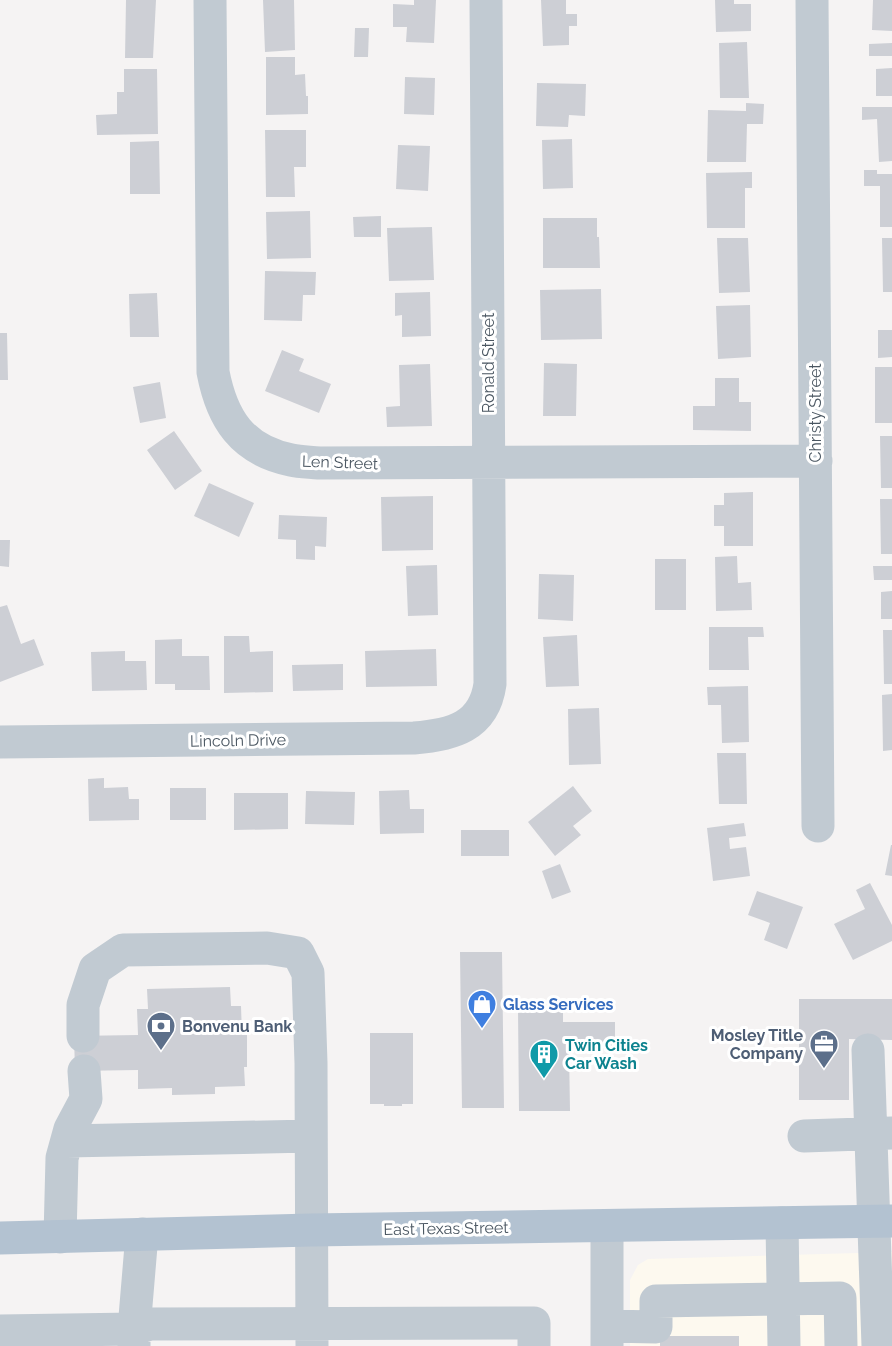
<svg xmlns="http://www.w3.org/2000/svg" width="892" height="1346" viewBox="0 0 892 1346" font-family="Raleway,sans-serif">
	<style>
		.commercial { fill: #fdf9ef }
		.building { fill: #cdcfd5 }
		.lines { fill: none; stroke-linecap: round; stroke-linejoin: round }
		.minor { stroke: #c1cad2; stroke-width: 33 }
		.major { stroke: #b3c2d1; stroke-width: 33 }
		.labels { text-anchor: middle; stroke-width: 6; stroke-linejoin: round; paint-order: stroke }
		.street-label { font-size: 16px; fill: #4a5661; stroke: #fff }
		.shop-label { font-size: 16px; font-weight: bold; fill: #366cbe; stroke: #fff; text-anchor: start }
		.service-label { font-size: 16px; font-weight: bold; fill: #4e5e75; stroke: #fff; text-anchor: start }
		.culture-label { font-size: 16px; font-weight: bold; fill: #0d838f; stroke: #fff; text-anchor: start }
	</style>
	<rect width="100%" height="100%" fill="#f5f3f3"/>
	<path class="commercial" d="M892 1252V1346H630V1280L638 1265 648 1259Z"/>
	<path class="building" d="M126 0H156L153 58H125Z
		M263 0H294L295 50 265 52Z
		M414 0H436L434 43 406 42 407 27H393V4L414 5Z
		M541 0H566V14H577V26H569V45L543 46Z
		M715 0H734V4H751V31L716 32Z
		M873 0H892V31L872 30Z
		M355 28H369L368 57H354Z
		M747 42 749 98H720L719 43Z
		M892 43V56H869V44Z
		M266 57H295V75L305 74 306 96H308V114L266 115Z
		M892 68V96H876V69Z
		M124 69H157L158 134 97 135 96 115 117 114V92H124Z
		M405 77 435 78 434 115 404 114Z
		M537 83 586 84 585 116 569 115 568 127 536 126Z
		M746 103 764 104 763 124H747L746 162H707L708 110 746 111Z
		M862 107H892V161L879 162 877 119 862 120Z
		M265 130H306V167H294L295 197H266Z
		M572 139 573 188 543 189 542 140Z
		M159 141 160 194H130V142Z
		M398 145 430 146 428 191 396 189Z
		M864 170H877V174H892V227H880V186H864Z
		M752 172V188H745V228H707L706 173Z
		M310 211 311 258 267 259 266 212Z
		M381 216V237H354L353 217Z
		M543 218H597V237H599L600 268H543Z
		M432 227 434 280 389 281 387 228Z
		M717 238H748L750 292 719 293Z
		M882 238H892V292H883Z
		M265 271 316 272 315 295H303L302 321 264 320Z
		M601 289 602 339 541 340 540 290Z
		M430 292 431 336 402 337V315L395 316V293Z
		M157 293 159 337H130L129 294Z
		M750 305 751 357 718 359 716 306Z
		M878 330H892V357L878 358Z
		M0 333H7L8 380H0Z
		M282 350 304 359 299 371 331 384 319 413 265 391Z
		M544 363 577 364 576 416H543Z
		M430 364 432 426 387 427 386 407 400 406 399 365Z
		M875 367H892V423H875Z
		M715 378H739V402H751V431L693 430V406H715Z
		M160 382 166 418 140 423 133 387Z
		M174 431 202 471 175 490 147 450Z
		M880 436H892V488H881Z
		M209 483 254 503 239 537 194 516Z
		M753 492V546H724V526H714V505H724V493Z
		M433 496V550L382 551 381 497Z
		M880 499H892V554H881Z
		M279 515 327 517 326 547 315 546V560L296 559V540L278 539Z
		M0 540H10L9 567 0 566Z
		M737 556 738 583 751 582 752 610 716 611 715 557Z
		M655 559H686V610H655Z
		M437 565 438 615 408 616 406 566Z
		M873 566H892V580H874Z
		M539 574 574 575 573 621 538 619Z
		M892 591V619H881V592Z
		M7 605 21 644 34 639 44 665 0 682V607Z
		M709 627H763L764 637H748L749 670H709Z
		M883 630H892V684H884Z
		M577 635 579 686 546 687 543 637Z
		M224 636H249L250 652 273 651V692L224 693Z
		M182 639V656H209L210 690H175V684H155V640Z
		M436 649 437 686 366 687 365 651Z
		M125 651V661H146L147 690 92 691 91 652Z
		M343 664V690L293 691 292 665Z
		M748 686 749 742 722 743 721 705H708L707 687Z
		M892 694V750L883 751 882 695Z
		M599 708 601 764 569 765 568 709Z
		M717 753H746L747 804H719Z
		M104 778V788L128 787 129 799H139V820L89 821 88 779Z
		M573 786 592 811 573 826 581 835 555 856 528 822Z
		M170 788H206V820H170Z
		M409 790 410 809H424V833L380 834 379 791Z
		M306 791 355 792 354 825 305 824Z
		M234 793H288V829L234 830Z
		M744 823 746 836 729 838 730 849 746 847 750 876 713 881 707 828Z
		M461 830H509V856H461Z
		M891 845H892V876L885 875Z
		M560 864 571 892 552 899 542 871Z
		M870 883 892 925V941L853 960 834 924 865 909 856 890Z
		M757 891 803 907 787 949 764 940 770 923 748 915Z
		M460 952H502L504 1108H462Z
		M230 987 231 1006H241L242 1035H247V1067H244L245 1086 215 1087V1094L172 1095V1088L138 1089V1070L75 1071 74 1036 138 1035 137 1009H148L147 989Z
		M799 999H892V1040L849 1039V1100H799Z
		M518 1010H563V1022H615V1049L569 1050 570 1111H519Z
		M370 1033H413V1104H402V1106H384V1104H370Z
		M660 1336H739V1346H660Z"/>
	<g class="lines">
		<path class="minor" d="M210 0 213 372C222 419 242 450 291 460 300 462 310 462 319 463L816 461
			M812 0 818 826
			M0 742 414 738C452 735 484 727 490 684L486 0
			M83 1036V1005L95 969 123 950 267 948 298 953 308 973 311 1063 312 1346
			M868 1050 878 1346
			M804 1136 892 1133
			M67 1141 311 1136
			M782 1223 784 1346
			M607 1226V1346
			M142 1234 134 1329 150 1324 534 1323V1346
			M60 1237 62 1158 70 1129 86 1099 84 1071
			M607 1326 656 1327V1301L840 1298 841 1346
			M0 1331 134 1329V1346"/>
		<path class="major" d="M0 1238 311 1230 892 1221"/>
	</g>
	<defs>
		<g id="shop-pin" transform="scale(1.5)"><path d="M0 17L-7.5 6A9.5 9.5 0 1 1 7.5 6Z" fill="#3f7fe0" stroke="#fff"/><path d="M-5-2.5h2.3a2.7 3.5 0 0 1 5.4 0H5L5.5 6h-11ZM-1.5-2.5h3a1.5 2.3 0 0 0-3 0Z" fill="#fff"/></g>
		<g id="bank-pin" transform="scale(1.5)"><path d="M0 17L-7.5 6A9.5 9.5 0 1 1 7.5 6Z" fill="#5c6f8a" stroke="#fff"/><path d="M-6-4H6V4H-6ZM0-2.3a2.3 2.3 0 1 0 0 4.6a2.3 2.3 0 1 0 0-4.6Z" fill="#fff"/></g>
		<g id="office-pin" transform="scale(1.5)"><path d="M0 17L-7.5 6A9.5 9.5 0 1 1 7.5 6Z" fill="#5c6f8a" stroke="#fff"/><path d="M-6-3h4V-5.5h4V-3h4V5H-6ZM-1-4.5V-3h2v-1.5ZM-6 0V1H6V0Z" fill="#fff"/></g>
		<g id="building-pin" transform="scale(1.5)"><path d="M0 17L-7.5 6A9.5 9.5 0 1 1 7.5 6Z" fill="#0f9aa8" stroke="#fff"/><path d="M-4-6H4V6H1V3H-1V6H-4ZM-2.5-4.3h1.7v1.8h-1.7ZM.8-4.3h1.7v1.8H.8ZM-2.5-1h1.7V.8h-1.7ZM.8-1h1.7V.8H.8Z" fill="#fff"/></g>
	</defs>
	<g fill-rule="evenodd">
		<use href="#shop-pin" x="482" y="1004"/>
		<use href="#bank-pin" x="161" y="1026"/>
		<use href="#office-pin" x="824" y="1044"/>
		<use href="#building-pin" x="544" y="1054"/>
	</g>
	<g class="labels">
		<g class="street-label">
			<text transform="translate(488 363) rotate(-90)" y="6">Ronald Street</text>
			<text transform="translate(815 413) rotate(-90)" y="6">Christy Street</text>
			<text transform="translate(340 462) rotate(2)" y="6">Len Street</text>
			<text transform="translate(238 740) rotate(-1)" y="6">Lincoln Drive</text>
			<text transform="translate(446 1228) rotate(-1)" y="6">East Texas Street</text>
		</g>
		<g class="shop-label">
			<text x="503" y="1010">Glass Services</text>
		</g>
		<g class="service-label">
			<text x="182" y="1032">Bonvenu Bank</text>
			<text x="803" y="1041" text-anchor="end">Mosley Title<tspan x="803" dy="18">Company</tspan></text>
		</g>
		<g class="culture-label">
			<text x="565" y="1051">Twin Cities<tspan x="565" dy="18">Car Wash</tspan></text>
		</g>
	</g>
</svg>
